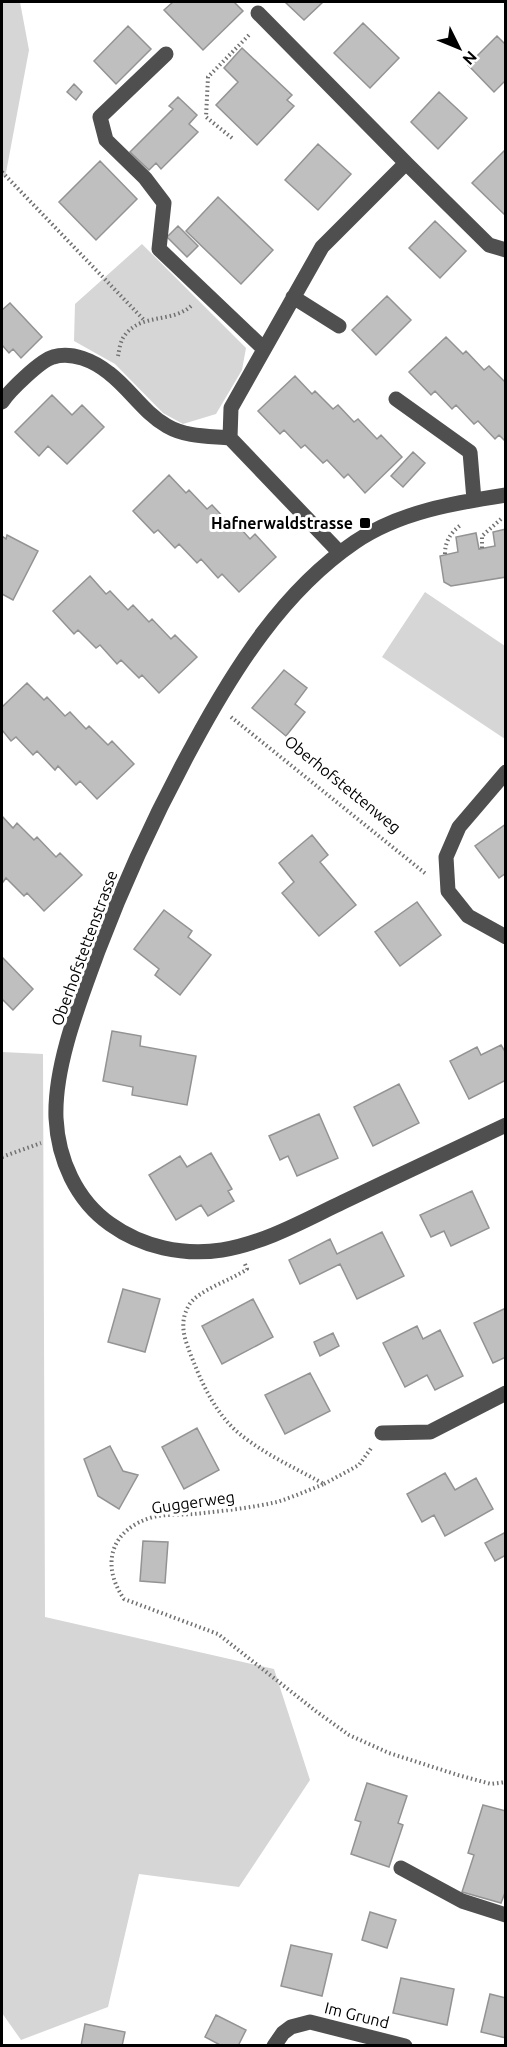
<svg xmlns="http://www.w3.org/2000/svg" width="507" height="2047" viewBox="0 0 507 2047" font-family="Ubuntu,sans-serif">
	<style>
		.green { fill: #d6d6d6 }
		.building { fill: #bfbfbf; stroke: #939393; stroke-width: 1.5 }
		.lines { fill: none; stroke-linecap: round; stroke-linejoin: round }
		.path { stroke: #717171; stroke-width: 4; stroke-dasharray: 1.5 3; stroke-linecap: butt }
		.minor { stroke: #4f4f4f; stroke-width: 15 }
		.poi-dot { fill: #000; stroke: #fff; stroke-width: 2 }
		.labels { text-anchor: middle; stroke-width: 6; stroke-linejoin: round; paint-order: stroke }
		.poi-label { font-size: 16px; font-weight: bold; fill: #000; stroke: #fff; text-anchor: end }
		.street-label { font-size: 16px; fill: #000; stroke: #fff }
	</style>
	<rect width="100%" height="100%" fill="#fff"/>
	<path class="green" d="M2 2H20L29 50 5 178 2 175Z
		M142 244 246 348 242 370 216 414 183 424 163 413 115 364 74 341 75 304Z
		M425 592 505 646V739L382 657Z
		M2 1052 43 1054 45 1617 274 1669 310 1780 239 1887 139 1874 108 2007 21 2040 2 2013Z"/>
	<path class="building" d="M173 2H234L243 11 203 50 164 10Z
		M285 2H323L304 20Z
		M363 23 399 58 370 88 334 53Z
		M128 26 151 49 116 84 94 61Z
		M497 36 506 45V80L494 92 468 65Z
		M242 48 292 95 287 100 294 106 257 145 216 105 238 82 224 68Z
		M74 84 82 92 76 100 67 92Z
		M439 92 467 118 438 149 411 122Z
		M178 97 197 115 189 124 198 132 161 169 156 163 149 170 130 152 173 109 169 106Z
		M318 144 351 174 318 210 285 180Z
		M506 149V216L472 183Z
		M100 161 137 199 96 240 59 202Z
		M218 197 273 250 241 284 186 231Z
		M435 221 466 251 440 278 409 248Z
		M178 226 198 246 187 257 167 237Z
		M387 296 411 320 376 355 352 330Z
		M10 303 42 337 21 358 13 349 9 353 2 345V310Z
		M446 337 463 354 466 351 484 370 489 366 506 383V442L499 435 495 439 478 421 474 424 456 405 452 409 435 391 431 395 409 372Z
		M295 376 312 394 315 391 333 409 338 405 354 422 358 419 377 439 381 435 402 457 365 493 348 474 344 478 327 460 323 463 305 445 301 448 284 430 280 434 258 411Z
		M52 395 72 415 82 405 104 427 67 464 48 446 39 456 15 432Z
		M413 452 425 463 403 487 391 476Z
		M169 475 186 493 189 490 207 509 212 505 228 522 232 519 250 539 255 534 276 557 239 592 222 574 218 578 201 559 197 563 179 544 175 548 158 530 154 533 133 511Z
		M506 529V577L451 586 444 582 440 556 458 552 456 537 476 533 479 549 495 546 493 532Z
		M7 535 38 551 13 600 2 594V536L6 539Z
		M90 576 106 594 110 591 128 610 133 605 149 622 152 619 171 639 175 635 197 657 159 693 142 675 139 678 121 660 117 664 100 645 96 648 78 630 74 634 53 611Z
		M284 670 307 688 295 704 305 712 286 736 252 708Z
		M27 683 44 700 47 697 65 716 70 712 86 729 89 726 108 745 112 741 134 764 97 799 80 781 76 785 58 766 55 770 37 751 33 755 16 737 11 741 2 730V707Z
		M2 816 13 828 17 823 34 840 37 837 56 857 60 853 82 875 44 911 27 893 24 896 6 878 3 882 2 881Z
		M506 824V873L499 878 475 846Z
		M312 835 328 855 320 862 356 905 319 936 282 893 294 882 279 863Z
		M417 902 441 935 400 966 375 932Z
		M164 910 192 931 188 937 211 955 180 995 155 975 159 969 134 949Z
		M2 957 33 989 13 1010 2 999Z
		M112 1031 141 1036 140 1046 196 1056 187 1105 132 1095 133 1087 103 1081Z
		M501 1045 506 1053V1080L469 1099 450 1061 477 1047 481 1055Z
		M399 1084 419 1123 373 1146 354 1107Z
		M319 1114 338 1158 297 1176 288 1156 280 1160 269 1136Z
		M211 1153 232 1189 228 1191 234 1201 208 1216 201 1205 176 1220 149 1175 180 1156 187 1167Z
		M472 1191 489 1228 451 1246 444 1231 431 1237 420 1215Z
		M382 1232 404 1276 357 1299 340 1264 300 1284 289 1260 330 1239 337 1254Z
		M123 1289 160 1299 145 1352 108 1342Z
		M253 1299 273 1337 222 1364 202 1326Z
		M506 1308V1357L493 1363 474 1323Z
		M417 1326 423 1339 440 1330 463 1376 435 1390 427 1375 405 1387 383 1343Z
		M333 1333 339 1346 320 1356 314 1342Z
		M310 1373 330 1411 285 1434 265 1395Z
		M197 1428 219 1470 184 1489 162 1447Z
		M110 1446 123 1471 138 1475 119 1509 98 1496 84 1459Z
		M445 1473 455 1490 476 1478 493 1509 445 1536 434 1515 422 1522 407 1494Z
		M506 1532V1555L495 1561 485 1543Z
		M143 1541 168 1542 165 1583 140 1581Z
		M367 1783 407 1796 398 1823 403 1825 389 1867 351 1854 361 1822 355 1820Z
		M483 1805 506 1811V1890L501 1903 462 1892 474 1855 468 1853Z
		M370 1912 396 1920 387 1948 362 1940Z
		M291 1945 332 1954 322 1996 281 1986Z
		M401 1978 454 1989 447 2025 393 2013Z
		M490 1994 506 1998V2038L481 2032Z
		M216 2015 246 2030 238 2046H222L205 2037Z
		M85 2024 125 2032 122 2046H81Z"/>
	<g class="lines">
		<path class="path" d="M232 138 206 117 208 77 250 34
			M2 172 144 320
			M118 356C119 351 120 343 123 338 139 312 171 324 191 306
			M482 548V536L501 519
			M445 554C445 541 451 532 462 524
			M231 717 426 874
			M2 1157 41 1143
			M245 1264 247 1269C232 1280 198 1290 189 1305 178 1324 185 1340 192 1358 203 1386 217 1416 241 1435 266 1455 297 1469 324 1484 309 1490 293 1497 277 1502 251 1508 221 1511 194 1514 181 1515 166 1514 153 1517 111 1529 100 1564 124 1599L218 1634 317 1712 349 1735 389 1753 458 1775 491 1784 506 1782
			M324 1484 359 1465 372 1447"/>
		<path class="minor" d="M166 54 100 117 106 140 145 178 164 203 159 249 264 349
			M406 163 489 245 506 250
			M293 297 339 326
			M396 399 470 452 474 500
			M2 402C9 391 41 360 53 357 72 351 94 361 109 373 130 389 143 412 167 426 186 437 208 436 230 438L340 553
			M230 438 231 408 322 247 406 163 258 13
			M506 495C454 503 399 512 355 542 283 591 234 669 193 745 157 811 125 880 98 951 80 1001 54 1065 56 1118 58 1159 76 1200 110 1224 142 1247 183 1256 222 1250 265 1243 305 1220 343 1202 397 1176 451 1151 506 1125
			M506 772 459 827 446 857 448 891 468 916 506 937
			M382 1433 430 1432 506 1393
			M401 1868 462 1901 506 1915
			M274 2046 283 2033 291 2027 310 2022 405 2046"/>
	</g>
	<rect class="poi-dot" x="359" y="517" width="12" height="12" rx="3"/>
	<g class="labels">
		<g class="poi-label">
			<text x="353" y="529">Hafnerwaldstrasse</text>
		</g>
		<g class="street-label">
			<text transform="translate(343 784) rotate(39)" y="6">Oberhofstettenweg</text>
			<text transform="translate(84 948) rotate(-70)" y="6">Oberhofstettenstrasse</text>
			<text transform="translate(193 1502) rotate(-8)" y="6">Guggerweg</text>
			<text transform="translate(357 2015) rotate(14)" y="6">Im Grund</text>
		</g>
	</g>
	<rect width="507" height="2047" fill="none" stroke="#000000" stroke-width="6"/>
	<g transform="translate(459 48) rotate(133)" stroke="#ffffff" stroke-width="4.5" paint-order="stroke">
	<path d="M0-4.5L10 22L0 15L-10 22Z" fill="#000000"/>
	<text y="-9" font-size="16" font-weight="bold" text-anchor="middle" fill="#000000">N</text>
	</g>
</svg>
